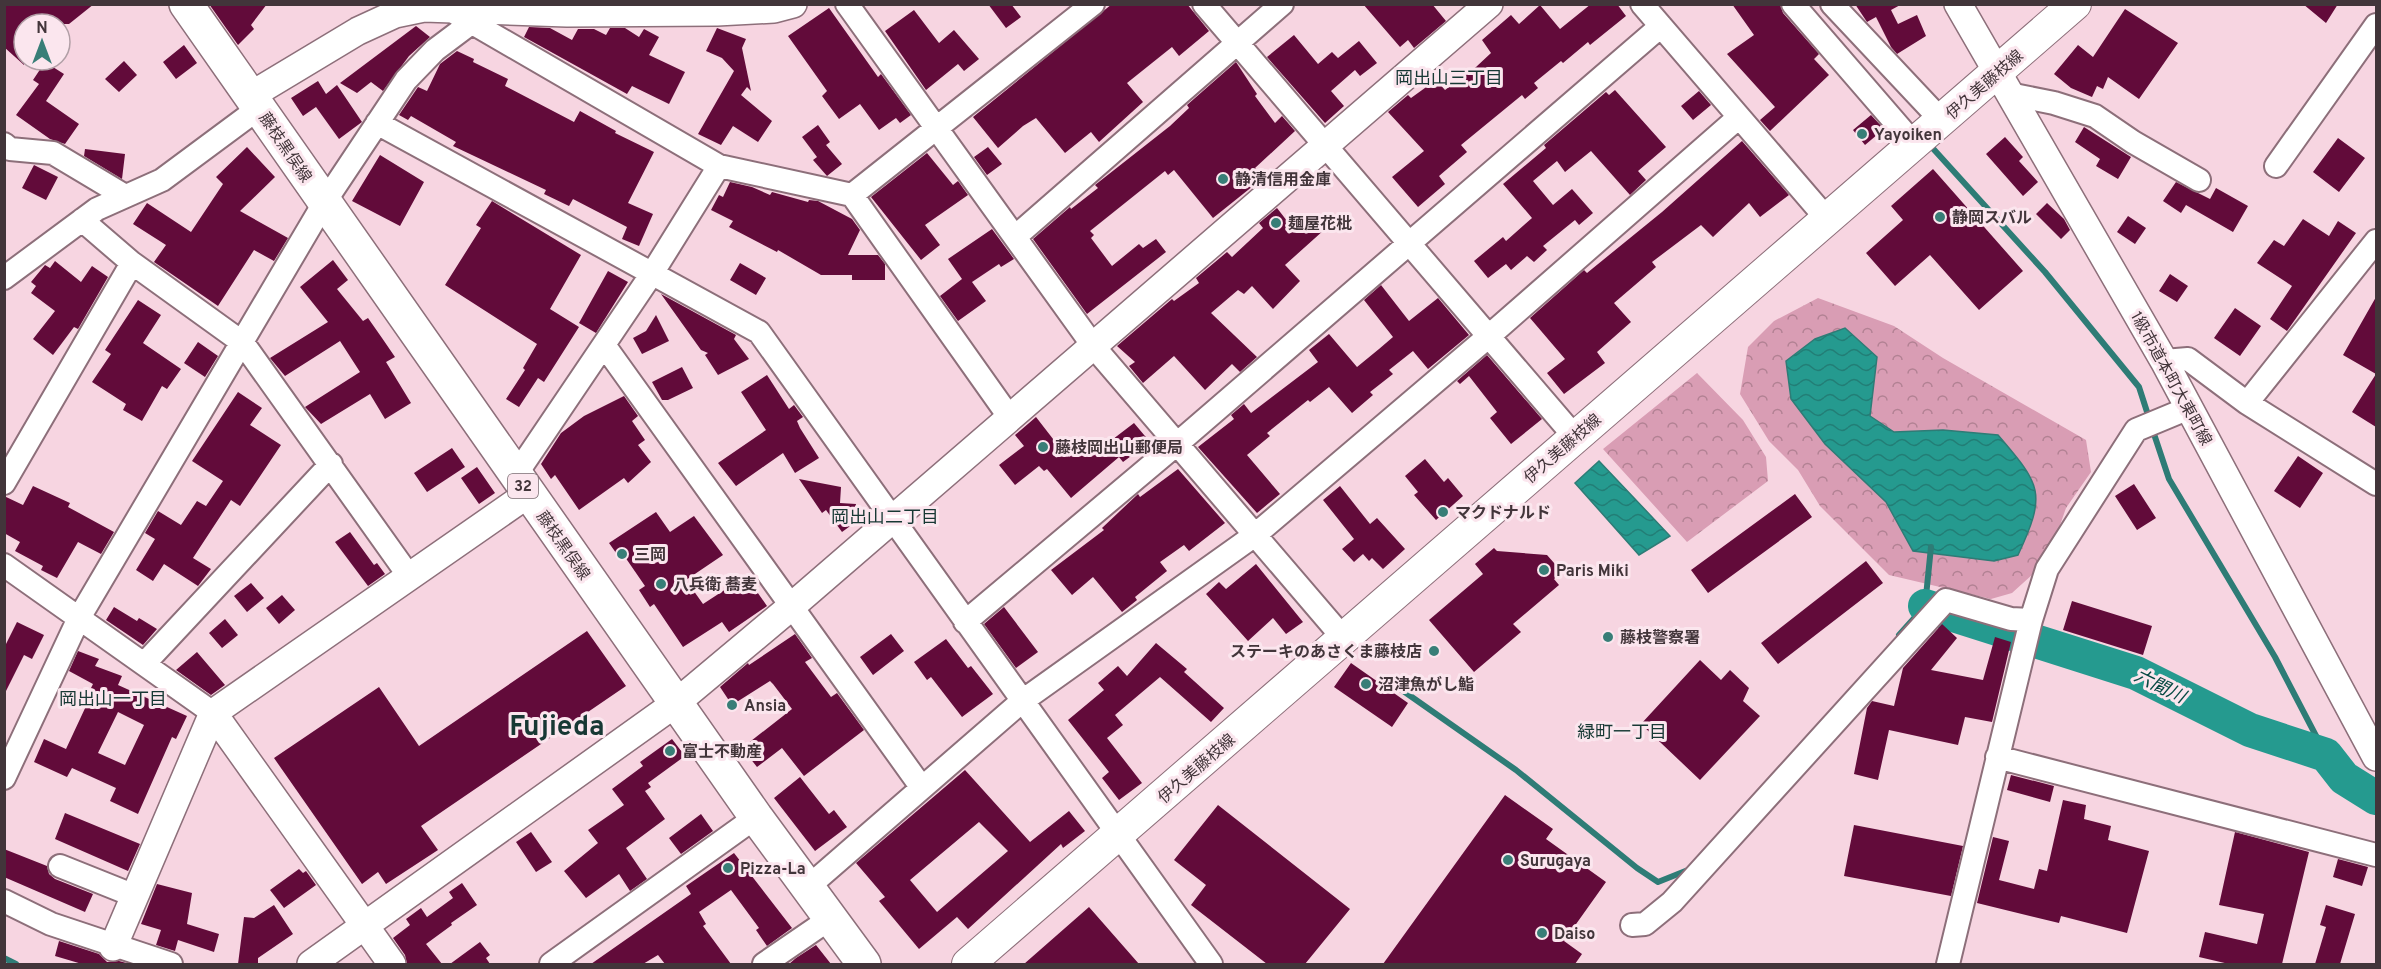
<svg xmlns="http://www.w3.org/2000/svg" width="2381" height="969" viewBox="0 0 2381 969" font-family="Overpass,'Noto Sans JP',sans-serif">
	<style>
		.forest { fill: url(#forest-crowns) }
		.water { fill: url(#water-waves); stroke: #2e7c76; stroke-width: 1.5 }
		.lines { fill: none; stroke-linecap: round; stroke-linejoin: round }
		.stream { stroke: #2e7c76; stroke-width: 6 }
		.river { stroke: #259a8f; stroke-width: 34 }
		.building { fill: #620b3a; fill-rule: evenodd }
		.minor-casing { stroke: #8d6f7a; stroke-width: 26 }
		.tertiary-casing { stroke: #8d6f7a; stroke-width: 30 }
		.secondary-casing { stroke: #8d6f7a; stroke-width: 34 }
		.primary-casing { stroke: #8d6f7a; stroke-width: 36 }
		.minor { stroke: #fff; stroke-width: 22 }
		.tertiary { stroke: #fff; stroke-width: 27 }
		.secondary { stroke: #fff; stroke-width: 32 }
		.primary { stroke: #fff; stroke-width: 33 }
		.poi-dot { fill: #387e77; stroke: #fbe6ee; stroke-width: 2 }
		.labels { text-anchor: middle; stroke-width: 6; stroke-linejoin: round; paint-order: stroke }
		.shield { fill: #fbe6ee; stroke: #7a6a70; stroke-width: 1.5 }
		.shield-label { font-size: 15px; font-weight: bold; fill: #42353a }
		.street-label { font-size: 16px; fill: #42353a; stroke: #fbe6ee }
		.poi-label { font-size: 16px; font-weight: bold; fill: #42353a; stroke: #fbe6ee; text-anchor: start }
		.neighbourhood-label { font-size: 18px; fill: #173834; stroke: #fbe6ee }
		.water-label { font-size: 18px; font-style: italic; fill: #074a44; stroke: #fbe6ee }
		.town-label { font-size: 28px; font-weight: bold; fill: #173834; stroke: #fbe6ee }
	</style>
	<defs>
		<pattern id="forest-crowns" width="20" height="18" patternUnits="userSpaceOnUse" patternTransform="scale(1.5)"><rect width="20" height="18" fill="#d99db4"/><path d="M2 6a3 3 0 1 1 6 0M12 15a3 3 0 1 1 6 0" fill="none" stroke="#b28193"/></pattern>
		<pattern id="water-waves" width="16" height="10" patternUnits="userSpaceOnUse" patternTransform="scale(1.5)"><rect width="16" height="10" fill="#259a8f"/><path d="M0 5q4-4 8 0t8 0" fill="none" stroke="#227e76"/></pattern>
	</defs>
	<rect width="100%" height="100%" fill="#f7d5e1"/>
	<path class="forest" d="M1818 298 1894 326 1943 358 2086 440 2091 472 2066 508 2052 548 2033 574 2012 593 1991 599 1889 575 1820 506 1798 470 1769 441 1740 394 1748 347 1774 321Z
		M1697 373 1743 420 1766 457 1768 481 1687 542 1603 449Z"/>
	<path class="water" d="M1845 328 1877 357 1870 416 1894 432 1943 430 1998 435C2041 485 2047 493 2018 555L1994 561 1913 551 1886 502 1825 444 1791 399 1786 361 1815 339Z
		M1599 461 1670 536 1639 555 1575 483Z"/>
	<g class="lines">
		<path class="stream" d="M1928 143 2045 272 2139 387 2149 418
			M2152 428 2169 479 2275 657 2326 755
			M1899 635 1925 606 1931 547
			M1389 681 1516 770 1637 868 1658 882 1688 870
			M4 958 16 964"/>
		<path class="river" d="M1925 606 2136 673 2250 730 2326 755 2344 778 2376 798"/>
	</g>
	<path class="building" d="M4 4H94L69 24H24V65L4 47Z
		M209 4H267L251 25 254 29 238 45Z
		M988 4H1011L1021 17 1006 28Z
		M1112 4H1187L1209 31 1179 56 1172 47 1127 83 1143 102 1099 142 1091 132 1065 153 1036 118 1023 126 998 148 973 117Z
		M1363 4H1432L1446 21 1414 48 1408 40 1400 47Z
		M1591 4H1617L1626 16 1590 45 1588 42 1563 63 1561 61 1534 83 1538 88 1525 99 1522 95 1461 145 1467 152 1439 176 1445 184 1418 207 1392 177 1424 151 1388 112 1408 95 1411 98 1436 80 1445 90 1476 67 1491 53 1482 40 1511 15 1519 24 1540 5 1560 29Z
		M1732 4H1780L1783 13 1819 54 1814 59 1829 75 1770 131 1760 120 1775 107 1727 54 1754 35Z
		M1855 4H1902L1891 10 1898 24 1917 15 1926 36 1897 54 1891 47 1876 17 1867 22Z
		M2303 4H2338L2326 23Z
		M829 8 878 77 881 74 911 115 900 123 896 118 879 130 860 104 839 119 822 96 827 91 788 36Z
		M2125 9 2178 43 2139 99 2108 77 2103 89 2097 86 2092 97 2071 88 2054 74 2078 45 2093 57Z
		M914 10 939 43 954 30 979 59 964 71 958 64 926 90 885 31Z
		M416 26 430 37 409 56 383 91 371 82 357 93 340 83Z
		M529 27 550 28 572 40 578 29H594L606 35 610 28H625L639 37 644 29 659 37 649 55 685 72 669 104 632 86 627 94 524 37Z
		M717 28 746 39 742 48 751 91 747 87 741 95 772 121 758 142 733 126 721 145 698 134 734 71 722 58 706 51Z
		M1294 35 1318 64 1332 52 1338 58 1359 41 1377 63 1360 76 1355 70 1331 91 1344 106 1325 123 1267 57Z
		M184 45 197 63 176 79 163 62Z
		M457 51 474 59 473 62 508 79 505 86 574 122 580 111 616 131 615 133 654 152 628 203 653 214 639 246 622 239 627 227 573 199 569 206 544 194 546 190 453 146 456 142 411 116 408 120 399 115 418 87 427 91 440 64Z
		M124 61 137 75 119 92 105 79Z
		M45 62 64 74 46 101 79 124 65 144 50 139 16 115 39 84 33 80Z
		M1236 62 1257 94 1255 96 1275 123 1282 116 1295 131 1255 168 1263 178 1213 218 1174 170 1168 175 1165 171 1090 231 1094 235 1091 238 1112 266 1139 244 1143 248 1156 239 1166 252 1087 314 1033 239 1070 207 1071 209 1098 188 1095 185 1170 126 1189 108 1187 105Z
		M318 81 326 94 337 85 362 122 339 139 316 107 303 116 291 98Z
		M1615 90 1666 147 1638 171 1646 180 1630 195 1591 151 1565 172 1557 161 1533 181 1553 205 1572 189 1593 213 1579 225 1575 220 1543 246 1547 250 1534 262 1527 256 1511 270 1506 264 1488 278 1474 261 1503 237 1506 241 1532 218 1503 184 1546 148 1544 145 1606 92 1609 95Z
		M1699 91 1711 105 1693 120 1681 106Z
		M1871 115 1884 129 1865 145 1853 130Z
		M818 125 830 142 826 145 842 164 827 176 813 160 817 157 802 137Z
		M2084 127 2131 157 2118 179 2096 166 2100 159 2075 142Z
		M2005 137 2023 157 2019 161 2038 182 2023 196 1986 154Z
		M2338 138 2365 158 2339 192 2313 172Z
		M1742 141 1789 195 1760 217 1749 203 1713 237 1701 225 1652 262 1656 267 1614 303 1631 322 1597 352 1605 363 1564 394 1547 373 1565 359 1530 318 1584 270 1587 273 1662 212Z
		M247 147 275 177 240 211 288 238 274 261 254 250 218 306 154 262 166 245 133 224 147 203 191 232 223 184 216 177Z
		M988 147 1002 164 987 175 974 157Z
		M85 149 125 154 122 179 84 156Z
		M927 153 953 185 958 181 968 195 925 225 940 245 921 260 871 197Z
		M380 155 424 182 400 226 352 201Z
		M34 165 58 177 46 200 22 188Z
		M1933 169 2023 271 1979 310 1930 255 1895 286 1866 253 1903 220 1891 206Z
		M730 182 752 187 770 195 772 192 808 202 809 200 818 201 852 219 860 230 848 255H878L885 264V280H852V275H821L778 250 777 252 729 227 733 221 711 210 719 195 723 197Z
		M2176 182 2210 199 2216 188 2248 206 2233 232 2186 205 2181 213 2163 201Z
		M492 201 581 255 550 309 579 327 544 382 538 378 519 407 506 399 525 370 523 368 537 344 445 285 481 228 476 225Z
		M2047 203 2064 219 2070 230 2061 239 2036 214Z
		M1277 208 1294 230 1311 215 1324 230 1285 265 1300 281 1273 309 1252 286 1244 294 1238 290 1211 313 1257 357 1240 372 1232 364 1205 390 1174 356 1143 383 1129 366 1135 362 1117 346 1172 299 1174 301 1199 283 1196 278 1227 252 1232 257 1263 228 1259 223Z
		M2128 216 2146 228 2135 244 2117 232Z
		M2303 219 2329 236 2338 221 2356 233 2287 331 2270 319 2292 286 2257 263 2274 240 2284 246Z
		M992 229 1014 259 1001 267 999 264 972 282 986 301 958 321 940 296 962 279 948 259Z
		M333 260 348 280 337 289 363 321 368 318 382 338 395 357 386 362 411 403 385 419 370 394 321 424 305 407 360 372 340 341 285 376 270 358 328 322 300 287Z
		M55 261 81 282 92 266 108 277 78 329 74 327 53 355 33 339 55 311 31 293 36 286 31 282 45 265 50 268Z
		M740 263 766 278 756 295 730 280Z
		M608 271 628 282 596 333 579 323Z
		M2170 274 2188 286 2177 302 2159 291Z
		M1381 285 1409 321 1438 298 1469 335 1428 369 1413 351 1389 370 1393 374 1370 392 1373 395 1352 413 1329 387 1310 402 1308 400 1267 433 1270 436 1247 455 1280 494 1257 513 1198 447 1234 419 1231 415 1244 404 1251 413 1318 362 1309 350 1329 334 1357 367 1379 349 1393 337 1364 300Z
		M661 294 736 335 734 339 749 359 718 375 705 355 708 353 701 350Z
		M2376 297V427L2352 412 2376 374 2343 355Z
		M138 300 161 315 143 343 181 369 167 389 162 386 142 421 123 410 126 404 92 382 111 354 105 350Z
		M2235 308 2261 326 2240 356 2214 338Z
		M656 315 669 341 642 354 633 338 646 331Z
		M198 342 218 356 205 377 184 363Z
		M1487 355 1542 419 1511 444 1490 418 1497 412 1469 376 1460 384 1457 381Z
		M682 367 693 388 668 400H662L652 382Z
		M767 375 789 409 794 405 803 417 797 421 800 428 819 458 795 473 783 453 736 486 718 463 766 430 741 392Z
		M238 392 262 408 250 425 281 445 240 506 231 500 193 558 211 569 198 586 164 564 153 581 136 570 155 539 145 533 158 511 181 525 197 501 206 506 223 481 192 461Z
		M624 396 638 416 632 421 645 440 638 445 651 462 628 483 624 478 579 510 555 475 551 479 541 464 561 433 584 416Z
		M1036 417 1067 457 1091 438 1100 449 1134 423 1150 442 1123 462 1119 457 1071 498 1047 469 1044 471 1039 466 1015 485 999 465 1024 446 1015 435Z
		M452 448 465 467 427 492 414 473Z
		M2298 456 2323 473 2300 508 2274 491Z
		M1425 459 1444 482 1448 478 1463 496 1436 520 1414 495 1418 492 1405 476Z
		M477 467 495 493 479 504 461 478Z
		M1178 469 1225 523 1189 551 1184 545 1160 562 1167 571 1135 597 1137 600 1122 612 1093 577 1072 595 1051 570 1104 530 1102 528 1138 494 1140 497Z
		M799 479 841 487 840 503 856 504 853 524 842 532 826 510 822 513Z
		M2134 484 2156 518 2137 530 2115 496Z
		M33 486 70 503 68 507 114 532 101 554 78 542 57 578 41 570 43 566 15 551 20 542 4 533V496L23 505Z
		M1340 486 1370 524 1377 518 1405 549 1383 569 1372 558 1369 561 1363 554 1354 562 1342 549 1354 539 1323 500Z
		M1795 494 1812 517 1708 593 1691 570Z
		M656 512 670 532 694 516 723 555 686 580 703 604 746 576 767 606 729 632 722 622 683 647 654 604 650 607 639 590 645 586 625 557 621 560 609 543Z
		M350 532 374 565 377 563 385 574 368 586 335 542Z
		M1494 548 1497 551 1547 555 1562 572 1554 579 1559 585 1513 624 1521 632 1474 672 1429 620 1483 574 1475 564Z
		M1866 561 1883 583 1778 664 1761 643Z
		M1256 564 1303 622 1286 634 1273 618 1248 641 1206 594 1219 582 1226 589Z
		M251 583 264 598 247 612 234 596Z
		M282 595 295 610 279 624 266 608Z
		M2072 601 2152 626 2143 655 2063 630Z
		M114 607 137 621 139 618 157 629 143 645 106 620Z
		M1004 607 1038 652 1016 668 984 624Z
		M225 619 238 635 222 648 209 633Z
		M17 622 44 635 32 659 24 655 4 695V648Z
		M1942 624 1957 638 1931 670 1983 680 1995 637 2011 642 1992 722 1965 717 1958 745 1889 730 1878 780 1854 774 1867 708 1872 701 1894 706 1903 668Z
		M587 631 626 686 421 826 438 850 386 884 378 872 362 884 274 758 379 687 419 746Z
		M795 634 812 658 805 662 831 697 837 693 864 730 804 776 782 748 757 767 742 748 792 709 773 684 770 681 732 705 720 687 748 663 749 665Z
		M891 634 904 651 873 675 860 657Z
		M946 639 968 668 971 666 993 694 962 717 931 677 927 680 914 662Z
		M1156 643 1187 669 1184 672 1224 708 1211 722 1160 677 1115 715 1123 725 1107 738 1142 783 1119 800 1102 778 1109 772 1068 720 1104 690 1098 683 1118 666 1127 676Z
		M78 651 99 659 95 666 122 676 118 685 187 716 176 739 172 737 138 814 110 801 116 788 72 768 67 777 34 762 44 739 66 749 94 689 91 688 93 684 69 671ZM118 712 144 725 125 765 98 753Z
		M197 652 225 685 211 695 176 670Z
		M1700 660 1721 680 1730 670 1749 688 1743 701 1760 716 1700 780 1641 724Z
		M1351 663 1408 703 1392 727 1334 687Z
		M672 739 685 756 648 783 651 787 645 791 665 819 626 848 647 879 630 891 619 874 586 898 564 871 598 843 588 830 624 805 612 789 643 766 640 762Z
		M965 770 1030 842 1069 811 1085 831 1063 848 1061 844 968 929 957 917 919 949 879 901 885 897 856 863ZM979 822 1008 851 937 912 910 880Z
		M2011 775 2054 786 2050 802 2007 790Z
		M800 777 829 814 834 810 847 827 815 851 774 798Z
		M1505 795 1553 829 1546 839 1606 882 1564 941 1582 954 1575 964H1383Z
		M2063 800 2086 805 2084 819 2111 826 2108 840 2149 851 2127 933 2061 916 2059 923 1977 903 1993 837 2009 841 1999 880 2034 889 2039 869 2047 871Z
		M1218 805 1350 909 1305 964H1267L1191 905 1206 885 1174 860Z
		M65 813 140 844 128 871 55 839Z
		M701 814 713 831 681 854 669 838Z
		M1854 825 1963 846 1951 896 1844 876Z
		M531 832 552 862 536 872 516 842Z
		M2235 832 2309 852 2282 964H2229L2199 957 2205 932 2257 944 2264 914 2219 905Z
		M4 849 47 866 49 874 55 879 93 894 85 912 4 877Z
		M734 853 792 928 767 946 756 930 759 928 731 890 699 912 706 924 703 926 731 964H665L658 955 643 964H591L691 894 686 886Z
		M2338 859 2368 867 2362 886 2333 877Z
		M299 869 303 873 306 871 316 885 284 908 270 890Z
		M462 883 477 905 451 923 452 925 426 944 442 964H407L405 955 393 938 410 925 406 919 421 908 427 917 453 898 449 892Z
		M157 884 192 893 187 924 219 934 214 952 178 940 175 951 156 945 161 930 141 924Z
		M274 905 293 934 258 958V964H238L244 917 254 918Z
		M2326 905 2355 914 2340 964H2315L2326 927 2320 925Z
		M1089 907 1139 964H1024Z
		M59 941 99 954 107 962 119 961 130 964H82L55 956Z
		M480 942 490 955 486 958 490 964H450Z
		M816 945 831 964H789L796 958Z"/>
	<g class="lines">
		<g class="minor-casing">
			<path id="minor" d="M847 4 1094 347 1345 640
				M1204 4 1575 437
				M1642 4 1827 219
				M1793 4 1914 144
				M1832 4 1942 121
				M457 14 719 166 852 195 1010 418
				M2009 94 2054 103 2095 116 2133 142 2199 180
				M377 123 759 332 1211 964
				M4 144 10 149 53 153 125 196
				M2276 166 2376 25
				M852 195 1093 4
				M82 220 132 263 243 343 409 576
				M1015 237 1282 4
				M4 278 97 209 162 180 259 108
				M604 345 922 788
				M2164 361 2188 359 2247 403 2376 484
				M2247 403 2376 241
				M515 476 653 272 719 166
				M4 483 132 263
				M4 565 213 713
				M965 622 1178 443 1661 26
				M144 664 331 464
				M1997 757 2376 855
				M4 778 79 618 324 203 406 80 435 50 471 23
				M60 866 135 896
				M808 887 1021 702 1255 535 1489 336 1739 117
				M4 901 51 924 171 964
				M1632 925 1645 924 1672 902 1946 600 2011 619 2031 620
				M551 964 756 817
				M764 964 831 918
				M1948 964 2031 620 2047 569 2136 430 2189 408"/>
		</g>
		<g class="tertiary-casing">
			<path id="tertiary" d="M1958 4 2164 361 2376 757
				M250 96 358 31 395 14 424 8 567 13 717 12 774 9 793 4
				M213 713 392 964
				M113 947 213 713 528 494
				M311 964 676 703 792 606 1489 4"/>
		</g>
		<g class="secondary-casing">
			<path id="secondary" d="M968 964 2075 4"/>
		</g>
		<g class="primary-casing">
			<path id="primary" d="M186 4 756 817 864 964"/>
		</g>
		<use href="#minor" class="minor"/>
		<use href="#tertiary" class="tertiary"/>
		<use href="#secondary" class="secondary"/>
		<use href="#primary" class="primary"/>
	</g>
	<g class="poi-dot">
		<circle cx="1862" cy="134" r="6"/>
		<circle cx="1223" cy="179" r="6"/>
		<circle cx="1940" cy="217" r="6"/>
		<circle cx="1276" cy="223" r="6"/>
		<circle cx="1043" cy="447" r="6"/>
		<circle cx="1443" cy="512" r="6"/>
		<circle cx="622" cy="554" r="6"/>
		<circle cx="1544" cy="570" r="6"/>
		<circle cx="661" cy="584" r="6"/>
		<circle cx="1608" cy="637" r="6"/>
		<circle cx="1434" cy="651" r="6"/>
		<circle cx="1366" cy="684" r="6"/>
		<circle cx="732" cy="705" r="6"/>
		<circle cx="670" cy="751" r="6"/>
		<circle cx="1508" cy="860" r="6"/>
		<circle cx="728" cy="868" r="6"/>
		<circle cx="1542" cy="933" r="6"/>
	</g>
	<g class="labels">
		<rect class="shield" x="508" y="474" width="30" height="24" rx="4.5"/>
		<g class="shield-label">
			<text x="523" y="491">32</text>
		</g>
		<g class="street-label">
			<text transform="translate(1984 84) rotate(-41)" y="6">伊久美藤枝線</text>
			<text transform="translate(286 147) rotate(56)" y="6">藤枝黒俣線</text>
			<text transform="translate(2172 378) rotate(61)" y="6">1級市道本町大東町線</text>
			<text transform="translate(1562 448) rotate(-41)" y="6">伊久美藤枝線</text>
			<text transform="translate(564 545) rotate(55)" y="6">藤枝黒俣線</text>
			<text transform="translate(1196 768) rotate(-41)" y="6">伊久美藤枝線</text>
		</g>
		<g class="poi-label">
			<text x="1874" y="140">Yayoiken</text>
			<text x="1235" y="185">静清信用金庫</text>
			<text x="1952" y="223">静岡スバル</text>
			<text x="1288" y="229">麺屋花枇</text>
			<text x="1055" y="453">藤枝岡出山郵便局</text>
			<text x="1455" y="518">マクドナルド</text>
			<text x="634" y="560">三岡</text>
			<text x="1556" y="576">Paris Miki</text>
			<text x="673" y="590">八兵衛 蕎麦</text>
			<text x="1620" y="643">藤枝警察署</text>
			<text x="1422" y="657" text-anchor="end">ステーキのあさくま藤枝店</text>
			<text x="1378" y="690">沼津魚がし鮨</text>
			<text x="744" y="711">Ansia</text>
			<text x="682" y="757">富士不動産</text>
			<text x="1520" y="866">Surugaya</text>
			<text x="740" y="874">Pizza-La</text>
			<text x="1554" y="939">Daiso</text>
		</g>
		<g class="neighbourhood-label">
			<text x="1449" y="84">岡出山三丁目</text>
			<text x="885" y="523">岡出山二丁目</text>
			<text x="113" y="705">岡出山一丁目</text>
			<text x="1622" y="738">緑町一丁目</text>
		</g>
		<g class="water-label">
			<text transform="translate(2160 686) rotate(26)" y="6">六間川</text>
		</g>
		<g class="town-label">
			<text x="557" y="735">Fujieda</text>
		</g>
	</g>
	<rect width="2381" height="969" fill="none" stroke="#42353a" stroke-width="12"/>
	<g transform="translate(42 42)"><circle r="28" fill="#fbe6ee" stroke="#b19fa6" stroke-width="1.5"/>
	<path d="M0-4.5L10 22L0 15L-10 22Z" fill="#387e77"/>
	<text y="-9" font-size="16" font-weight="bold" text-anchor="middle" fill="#42353a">N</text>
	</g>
</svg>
